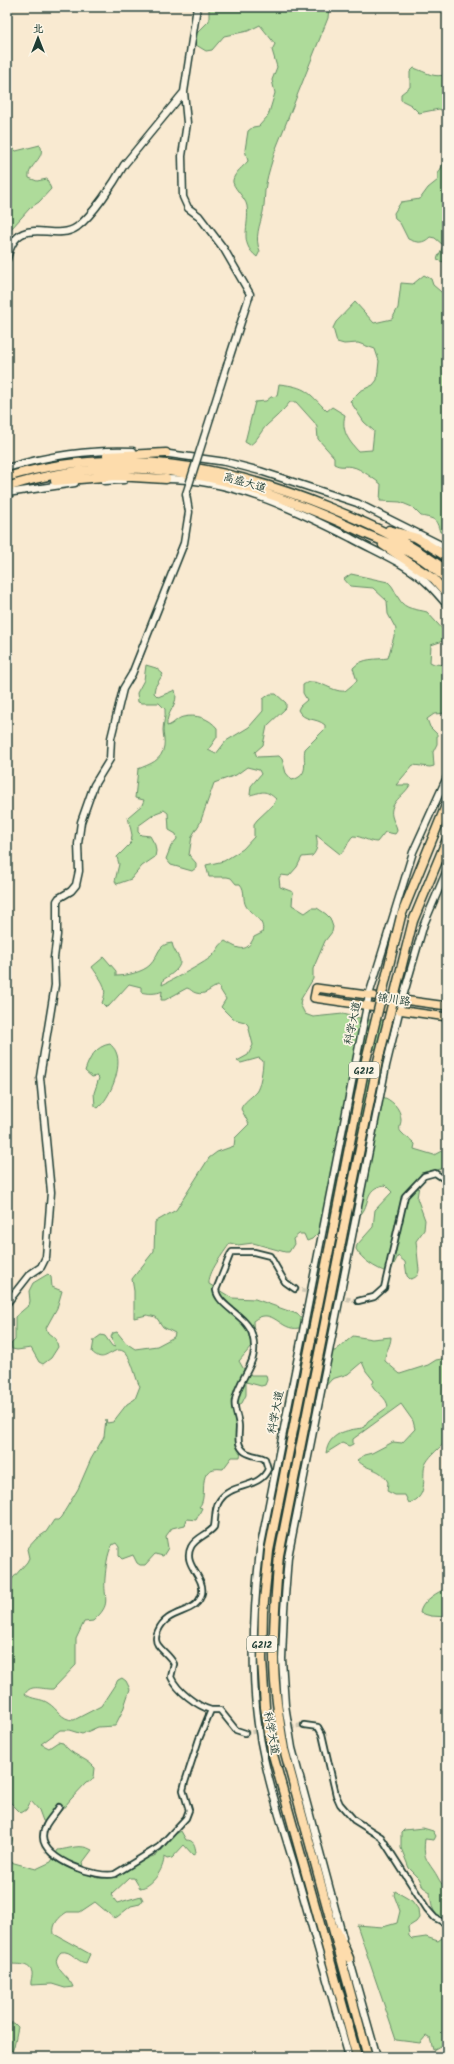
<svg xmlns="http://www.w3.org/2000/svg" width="454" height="2064" viewBox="0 0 454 2064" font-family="Kalam,'LXGW WenKai TC',sans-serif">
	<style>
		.green { fill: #aedb9a; stroke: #668c67 }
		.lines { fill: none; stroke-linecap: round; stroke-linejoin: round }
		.street-tunnel { stroke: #cdc7b2; stroke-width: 4.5; stroke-dasharray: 4.5 2; stroke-linecap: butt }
		.street-casing { stroke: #1f3d34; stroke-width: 8 }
		.secondary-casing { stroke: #1f3d34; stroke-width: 9 }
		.primary-casing { stroke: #1f3d34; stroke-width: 10 }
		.highway-casing { stroke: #1f3d34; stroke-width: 11 }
		.street { stroke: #fcf5e5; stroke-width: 4.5 }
		.secondary { stroke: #fcf5e5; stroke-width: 6 }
		.primary { stroke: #fddcac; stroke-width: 7 }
		.highway { stroke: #fddcac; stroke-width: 8 }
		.secondary-bridge-casing { stroke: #1f3d34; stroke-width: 9; stroke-linecap: butt }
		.highway-bridge-casing { stroke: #1f3d34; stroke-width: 11; stroke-linecap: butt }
		.secondary-bridge { stroke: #fcf5e5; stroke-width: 6 }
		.highway-bridge { stroke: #fddcac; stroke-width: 8 }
		.labels { text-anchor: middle; stroke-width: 3.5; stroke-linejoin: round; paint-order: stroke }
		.shield { fill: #fcf5e5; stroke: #617469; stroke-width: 1 }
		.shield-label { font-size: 10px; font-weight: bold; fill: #1f3d34 }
		.street-label { font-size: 11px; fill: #1f3d34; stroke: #fcf5e5 }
	</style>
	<rect width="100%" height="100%" fill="#f9ead1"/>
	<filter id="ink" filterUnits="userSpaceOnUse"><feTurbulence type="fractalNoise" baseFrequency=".025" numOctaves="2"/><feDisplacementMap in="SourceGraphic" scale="8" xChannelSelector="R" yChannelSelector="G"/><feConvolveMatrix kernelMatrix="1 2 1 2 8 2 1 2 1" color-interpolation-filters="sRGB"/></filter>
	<g filter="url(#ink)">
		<path class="green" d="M209 7H329L328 18 275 151C272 162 268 173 266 184 264 193 265 203 263 212 260 225 254 238 260 251L257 257C238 242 250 227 247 206 246 198 231 186 233 180 235 172 243 167 248 161L245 150 248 131 253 127 259 126 268 116 275 93 272 80 277 67 272 50 275 44 260 25 248 31 224 36 212 50 206 51 196 45 195 35 209 21Z
			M414 68C426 72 434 79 447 74V113L439 109 419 113 411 105 401 100V94L410 87V72Z
			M7 143 16 151 40 145C47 158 27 165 29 178L37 181 47 179 51 189 39 202 30 208 12 228 8 229Z
			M447 157V263L437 260C438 254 442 251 443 245L435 238 430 237C423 244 417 243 408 239L400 223 395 219 394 213 401 202 420 199 428 188 438 180V174Z
			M424 275 431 279 433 285 447 297V533L440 532C436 518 435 519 421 516L412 507 400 502 380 501 381 484C375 480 360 468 353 467 345 465 341 468 334 464V457L318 439 317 427 314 422 296 402H290C283 411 275 418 267 425 260 432 258 440 250 445L245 442 255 402 266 401 271 397 277 396 279 384C307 387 308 392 327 411L332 407 345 415C341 430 348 440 358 451L372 450 374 431 364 422 350 401 360 391 373 385 377 380 379 361 375 349 358 343 344 344 337 342 333 328 336 322 355 302 374 323 392 319 398 308 401 283 413 284Z
			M351 574 388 582C394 587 395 593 399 599 405 610 417 609 427 612L446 633 443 641 431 645 430 662 434 664 447 665V713L434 714 427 719 430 727 437 734V744L433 752 434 766 430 767 413 765 396 785H410C404 796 389 802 392 816 393 822 397 825 397 831L395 834 385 832 377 842C368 842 362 836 353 836 347 841 348 849 340 854L316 835C318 843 318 850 312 856L302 857 297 867 289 876 281 875 279 878 280 887 293 892 292 905 305 913 312 908H317L326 914 330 918 333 927 332 932 325 941 313 969V979L301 999 300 1004 305 1014 313 1017 343 1014 368 1020H393L396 1024 393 1038 372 1051 366 1077 379 1090 380 1096C391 1099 401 1108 401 1120 401 1124 398 1129 401 1132 405 1137 411 1139 415 1144L414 1149 434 1155 447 1148V1170L441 1169 421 1173 417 1198 425 1220 424 1230 416 1241 419 1270C418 1276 416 1278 410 1279L407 1276 405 1262 398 1256 391 1270 387 1272C376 1269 361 1259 356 1249L357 1245 373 1227 375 1210 392 1192 385 1185C363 1188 371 1205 360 1215L353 1210C342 1213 340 1223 336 1232L329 1234 322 1229 312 1239 307 1241 304 1234H299L293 1239 294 1244 289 1252H285L253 1243 238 1245 230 1243C223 1254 208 1272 209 1284L232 1298 255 1299 297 1314 308 1324 309 1334 320 1349 335 1351 353 1336 372 1339 391 1337C391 1346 384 1353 385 1361L400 1374 428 1365 436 1360 447 1358V1440C440 1448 431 1454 426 1463 420 1473 431 1497 409 1503L405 1495H395L387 1491 388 1482C379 1466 369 1472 357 1460L364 1455 372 1453 393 1442 402 1443 415 1429 413 1421 401 1404 353 1439V1444L349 1446 342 1443 326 1453C329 1433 346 1430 363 1428L368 1421 388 1407C387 1397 377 1394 372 1385L374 1381 366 1371 362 1362 348 1374 332 1379 315 1398 309 1368 299 1354 301 1331 299 1328C280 1332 273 1305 253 1321L254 1340 251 1347 239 1361 243 1368 251 1375H266L267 1380 265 1385 261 1386 246 1382V1395L242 1403 236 1407C241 1419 243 1445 240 1457H232L223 1469C193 1465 210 1496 199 1507L202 1508 196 1520 187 1519 185 1525 172 1528 166 1536 168 1548 163 1556 155 1554 145 1565H140L137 1563 133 1555 122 1559 119 1556V1547L116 1543 112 1545C107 1555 106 1567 105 1578 103 1600 113 1603 93 1621L84 1622 76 1639V1665L53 1689C43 1690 31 1683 25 1694 32 1700 41 1698 48 1703 58 1709 61 1720 74 1720L101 1706 118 1680 122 1678 126 1681 130 1689 123 1710 115 1726 98 1727 82 1734 69 1730H60L41 1744 49 1748 58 1742 63 1743C71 1756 86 1757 95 1768L94 1777 91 1781 86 1783 71 1799 55 1818 47 1822 43 1821 39 1810 31 1801 26 1810 21 1813 7 1799C7 1791 10 1774 7 1768V1585L27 1562 29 1558 27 1549 36 1539 46 1532 54 1520H58L61 1517 78 1489 91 1459 104 1437 106 1419 107 1423 113 1422 127 1404 135 1399 140 1386C134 1379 131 1341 113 1352 104 1357 101 1360 92 1352L94 1340 101 1335 105 1336 112 1346 115 1347 111 1337 113 1333 117 1332 126 1343 135 1349 157 1346 174 1337 175 1333 163 1327 156 1317 147 1315 134 1318V1291L132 1279 154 1251 155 1222 176 1210 209 1158 217 1152 234 1146 235 1138 249 1124 241 1109C243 1102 251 1098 256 1092 260 1088 263 1068 263 1061L259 1058 241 1063 237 1061 248 1055 253 1045 248 1025 245 1022 233 1019 221 1007 226 999 218 986C210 988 206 996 196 993 192 992 191 989 187 988L165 1000H161L162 991C158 994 146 994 141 992V987L129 984 109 1006 106 1007 102 1003C109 986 101 981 92 967L104 957 116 971V976C126 976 143 972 150 965 159 956 157 944 172 943 173 949 176 952 179 958 184 967 170 975 163 980L162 985C170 981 209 961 213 955 218 950 219 945 225 941 238 949 247 954 254 937L262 933C266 920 252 916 246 906 242 899 246 891 240 884H236L231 878 227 877H209L206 865 224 861 243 849 254 837V824L257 820 274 804 276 799C265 789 263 792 250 795L251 786 261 774 259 770 247 767 236 775 214 783 200 823 192 836 189 855 196 863V868L192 871 171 865 166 859 171 846 177 839 176 834 169 830 168 813 164 810 156 813 138 826V832L141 835 150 836 155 845 156 851 155 857 142 866 131 879 117 884 115 881 119 864 117 857 131 843 132 835 128 817 142 805 144 800 135 798 138 769C150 764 162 761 164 746 165 741 163 735 163 730 163 723 166 717 165 709L159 703H141L138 702 137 693 144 680 146 665 156 668 163 674 155 687 154 693 158 697 175 690C180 704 165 713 167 726 173 725 177 718 183 717 196 714 209 718 217 728V737L208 750 216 754 226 741 249 727 263 711V699L270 694H276L286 703V708L267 726 263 745 255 752 257 757 279 756 282 759 286 773 292 780C311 775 302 761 305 749L325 729V725C316 717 304 722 298 710L300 706 307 700 303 693V685C316 675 331 693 345 691L357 681 353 668C363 657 376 660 388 658L396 629 388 614 387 601 373 588 350 586 344 579Z
			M110 1044C112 1046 115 1049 116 1052 123 1067 110 1098 98 1108L95 1106 94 1093 99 1078 97 1076 92 1077 85 1071C89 1058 96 1046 110 1044Z
			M48 1274 51 1277 52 1287 62 1291 57 1308 46 1328 48 1333 56 1339 58 1347 51 1358 43 1364 39 1362 31 1348 17 1350 12 1349 11 1344 15 1340V1317L29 1305 30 1301 29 1291 33 1283Z
			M443 1590 447 1593V1617L431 1616 420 1613C421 1603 434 1594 443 1590Z
			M423 1828 433 1831 436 1836 434 1840 425 1839C423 1856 425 1858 434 1871 439 1878 439 1883 447 1888V1921C433 1920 431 1903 430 1892L423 1887 419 1878 409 1868 401 1848V1833L404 1830Z
			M7 1829C16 1836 12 1844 7 1852Z
			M181 1831 186 1840C194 1840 195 1845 196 1853L193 1855 184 1845 172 1858 167 1859 164 1857C164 1869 152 1887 140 1888L134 1878H129L111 1895 117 1903 141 1896 143 1900 140 1904 131 1906 117 1917 114 1918 95 1902 80 1912H67C59 1917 52 1924 54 1934L90 1954 86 1963C76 1962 72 1950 61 1952 47 1966 69 1975 73 1987L65 1988 52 1984 31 1985C30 1981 33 1976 32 1972 28 1961 14 1966 7 1963V1861L36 1869 51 1862 58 1850C70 1849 80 1843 92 1850L83 1862 85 1871C107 1891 121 1863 143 1858 148 1857 152 1858 157 1854 169 1846 166 1838 181 1831Z
			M395 1891 412 1901 418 1909 419 1918 416 1922 408 1927 409 1936 412 1939 426 1937 438 1941 442 1938H447V2050L440 2046 433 2050 430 2038 426 2036 420 2043 396 2040 357 1925 383 1927 397 1923 400 1911 394 1895Z
			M7 2023H14L18 2027 14 2046 10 2057H7Z"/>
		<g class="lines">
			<path class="street-tunnel" d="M295 1289 358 1301
				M245 1733 304 1725"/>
			<g class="street-casing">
				<path id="street" d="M358 1301 374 1297 384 1288 405 1196 424 1176 435 1173 447 1181
					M211 1710H220L236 1730 245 1733
					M304 1725 318 1727 322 1734 336 1795 340 1804 354 1820 381 1837 427 1909 435 1918 447 1924
					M59 1807C53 1817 43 1824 43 1837 43 1860 98 1879 115 1874L159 1847 186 1818 189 1810 183 1790 185 1782 199 1739 211 1710C197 1706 177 1691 171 1677L174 1664C170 1656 163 1652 158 1645 155 1641 156 1635 158 1631 168 1607 197 1616 202 1593 205 1576 182 1565 191 1547 196 1537 208 1535 214 1527 216 1517 214 1508 220 1500 231 1483 260 1489 268 1469L265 1459C259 1456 251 1456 245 1452 236 1445 239 1436 239 1427 239 1418 233 1408 235 1400 240 1374 261 1363 252 1334 247 1316 218 1306 216 1290L230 1255 232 1252H254L270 1256 285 1282 295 1289"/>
			</g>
			<g class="secondary-casing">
				<path id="secondary" d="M197 7 184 92 187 123 182 156 183 197 188 208 199 216 224 249 250 294 228 362
					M7 259C18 210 53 244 77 227 93 215 114 183 124 165L184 92
					M162 453 226 462 260 471 357 503 447 548
					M7 468C46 456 93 449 133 451
					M162 479C229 478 292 508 351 538 376 552 408 564 429 585 435 591 441 598 447 605
					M104 481 124 480
					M7 493 75 483
					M7 1303 29 1275 41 1267 46 1257 51 1192 40 1077 55 985 54 958 57 935V901L59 898 71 891 76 885 79 871 78 844 81 822 94 785 110 759 111 738 123 689 132 674 184 543 189 512 186 494
					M343 1938 292 1748 285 1705 282 1659 284 1610 288 1557 386 1066 402 1000 424 924 447 870
					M348 1954 377 2057
					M349 2057C331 1994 313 1931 295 1868 279 1815 261 1762 256 1707 251 1654 254 1603 260 1550L369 995 413 852 447 777"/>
			</g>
			<g class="primary-casing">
				<path id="primary" d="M447 1006 316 988 314 998 447 1017"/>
			</g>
			<g class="highway-casing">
				<path id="highway" d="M107 456 166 453
					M7 477C115 444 228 466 330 508 374 526 409 542 447 571
					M55 481 116 476 166 479
					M7 487C129 447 245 477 357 530 376 539 395 545 413 554 425 559 436 571 447 579
					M389 530 417 538 447 557
					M383 545 434 579 447 594
					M401 916 447 803
					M413 921 447 839
					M334 1225 269 1551 263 1611 262 1659 265 1707 272 1751 357 2057
					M344 1227 279 1555C276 1589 273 1624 274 1658 274 1689 279 1719 284 1749L368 2057
					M337 1931 349 1958"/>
			</g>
			<use href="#street" class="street"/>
			<use href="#secondary" class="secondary"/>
			<use href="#primary" class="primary"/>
			<use href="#highway" class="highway"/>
			<g class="secondary-bridge-casing">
				<path id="secondary-bridge" d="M186 494 228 362"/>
			</g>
			<g class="highway-bridge-casing">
				<path id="highway-bridge" d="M334 1225 366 1060 401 916
					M344 1227 378 1061 413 921"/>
			</g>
			<use href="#secondary-bridge" class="secondary-bridge"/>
			<use href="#highway-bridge" class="highway-bridge"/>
		</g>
	</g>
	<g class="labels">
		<g class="shield">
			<rect x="349" y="1062" width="30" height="16" rx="3"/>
			<rect x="247" y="1636" width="30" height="16" rx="3"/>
		</g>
		<g class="shield-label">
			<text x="364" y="1074">G212</text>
			<text x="262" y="1648">G212</text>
		</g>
		<g class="street-label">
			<text transform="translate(245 482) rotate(16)" y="4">高盛大道</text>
			<text transform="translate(394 999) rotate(8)" y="4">锦川路</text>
			<text transform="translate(352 1023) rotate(-78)" y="4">科学大道</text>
			<text transform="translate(275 1412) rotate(-79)" y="4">科学大道</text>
			<text transform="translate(272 1733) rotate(80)" y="4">科学大道</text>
		</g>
	</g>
	<rect width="454" height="2064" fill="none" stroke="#fcf5e5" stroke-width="24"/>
	<rect x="12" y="12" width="430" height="2040" fill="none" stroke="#1f3d34" stroke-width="1.5" filter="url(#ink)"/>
	<g transform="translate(38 38)" stroke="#fcf5e5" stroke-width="3" paint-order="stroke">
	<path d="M0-3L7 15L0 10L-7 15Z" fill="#1f3d34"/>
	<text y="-6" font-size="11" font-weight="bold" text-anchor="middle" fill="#1f3d34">北</text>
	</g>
</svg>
